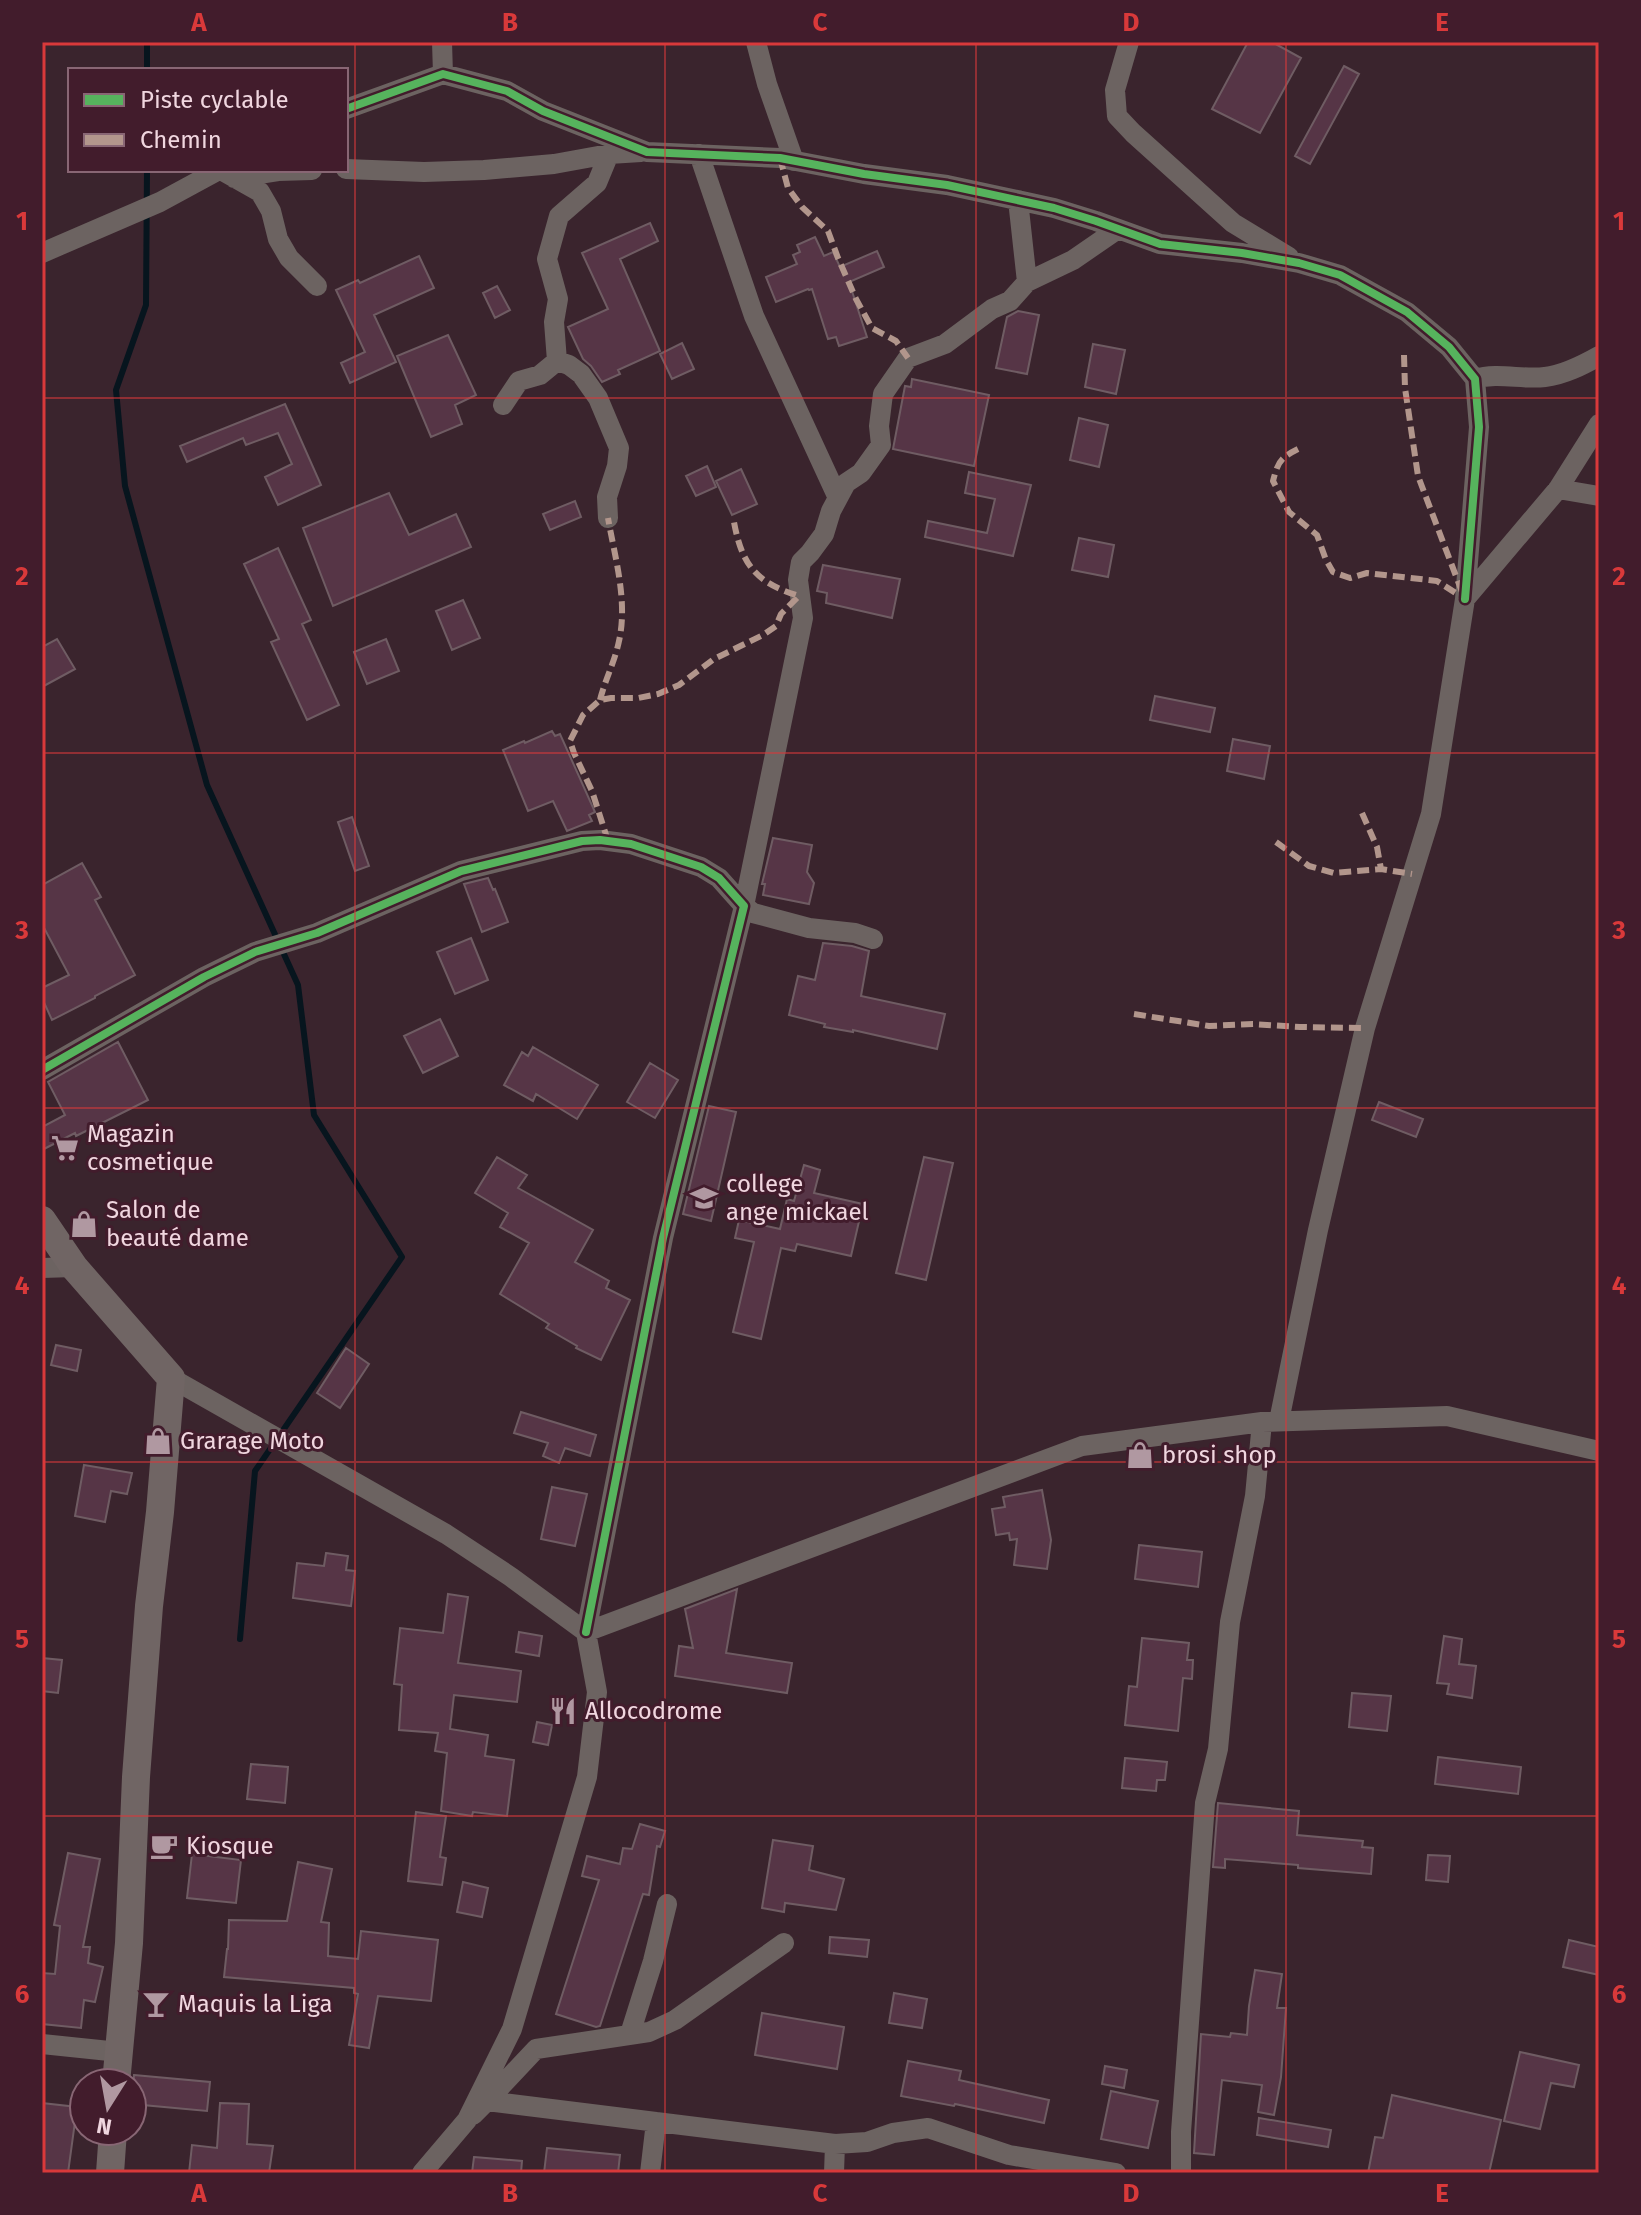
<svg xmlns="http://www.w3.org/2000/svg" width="1641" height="2215" viewBox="0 0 1641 2215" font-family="'Fira Sans',sans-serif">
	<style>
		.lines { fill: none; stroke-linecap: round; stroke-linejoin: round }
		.stream { stroke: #07151e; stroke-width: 6 }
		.building { fill: #563546; stroke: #6f5c63; stroke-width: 2 }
		.minor { stroke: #6c6361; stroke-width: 20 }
		.secondary { stroke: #706564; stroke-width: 28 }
		.quiet { stroke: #b2968c; stroke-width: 6; stroke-dasharray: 12 6; stroke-linecap: butt }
		.cycleway-casing { stroke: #421c2c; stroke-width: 13 }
		.cycleway { stroke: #56b35d; stroke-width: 8 }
		.grid { fill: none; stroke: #d9393a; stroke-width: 2; stroke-opacity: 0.55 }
		.labels { text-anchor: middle; stroke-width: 6; stroke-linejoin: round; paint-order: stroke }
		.poi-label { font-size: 24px; fill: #f0d6df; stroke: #421c2c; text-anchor: start }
		.neatline { fill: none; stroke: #d9393a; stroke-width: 3 }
		.grid-label { font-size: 26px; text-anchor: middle; font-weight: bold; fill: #d9393a }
	</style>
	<rect width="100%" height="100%" fill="#3a242d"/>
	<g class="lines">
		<path class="stream" d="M147 70V42
			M147 170 146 305 116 390 125 486 207 785 298 985 314 1115 402 1257 255 1471 240 1639"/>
	</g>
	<path class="building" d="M1248 42H1272L1301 58 1260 133 1212 109Z
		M1344 66 1359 74 1310 164 1295 156Z
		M650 223 658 241 620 259 660 351 618 370 620 374 602 382 591 366 583 359 568 327 608 309 582 253Z
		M815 237 824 256 833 252 840 267 877 251 884 267 849 282 867 337 839 346 836 337 828 339 812 289 809 290 808 289 776 302 766 277 797 264 793 255 800 252 797 245Z
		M419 256 434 288 374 315 396 362 350 383 341 363 365 352 336 290 358 280 360 283Z
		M497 286 510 310 495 318 483 293Z
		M1018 311 1039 315 1027 374 996 368 1007 317Z
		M448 335 476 395 455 405 462 424 431 437 397 356Z
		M682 343 694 369 672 379 660 354Z
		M1093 344 1125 350 1116 394 1085 387Z
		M912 379 989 395 974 466 893 449 905 386 911 387Z
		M285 404 321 485 278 505 265 477 292 464 278 433 246 445 243 438 187 462 180 446Z
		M1079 418 1108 425 1099 467 1070 460Z
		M707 466 716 487 696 496 686 476Z
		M741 469 757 504 732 515 716 481Z
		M969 472 1031 485 1013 556 925 537 928 521 987 533 995 499 965 493Z
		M389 493 409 535 456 514 471 547 333 606 303 528Z
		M575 501 581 517 550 530 543 514Z
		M1079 538 1114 545 1108 577 1072 570Z
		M278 548 311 620 302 624 339 705 307 720 271 642 279 639 244 564Z
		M823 565 900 579 892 618 826 603 827 593 817 591Z
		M463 600 480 638 452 650 436 611Z
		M57 639 75 669 42 687V647Z
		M386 639 399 671 367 684 354 652Z
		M1155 696 1215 708 1210 732 1150 720Z
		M552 731 555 736 560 734 595 812 589 815 592 821 567 831 553 801 528 811 503 750 524 741 525 743Z
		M1233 739 1270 746 1264 779 1227 771Z
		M352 817 369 866 355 871 338 822Z
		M773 838 812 845 807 872 814 883 809 904 763 895 765 884H762Z
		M82 863 101 897 95 900 135 975 95 996V998L52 1020 42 998V988L69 975 42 924V885Z
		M488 878 493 890 495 889 508 922 482 932 464 884Z
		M471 938 488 980 455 994 437 952Z
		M823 943 852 946 869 951 861 996 945 1014 937 1049 853 1030V1032L824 1027 825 1024 789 1015 798 976 815 980Z
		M440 1019 458 1056 423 1073 404 1036Z
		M118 1042 148 1100 76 1136 75 1133 42 1150V1127L65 1115 48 1082Z
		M533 1047 598 1085 577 1119 536 1094 533 1101 504 1085 522 1052 528 1056Z
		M650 1063 678 1080 655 1118 627 1102Z
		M1379 1102 1423 1119 1416 1137 1372 1120Z
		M709 1106 736 1112 711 1221 683 1214Z
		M497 1157 527 1175 518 1188 593 1230 575 1262 609 1281 606 1288 630 1300 601 1360 576 1348 577 1346 546 1328 549 1324 500 1294 529 1243 500 1227 508 1213 475 1193Z
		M924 1157 953 1163 926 1280 896 1273Z
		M804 1165 820 1170 814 1193 863 1204 851 1256 797 1244 795 1251 781 1248 761 1339 733 1332 754 1242 735 1238 739 1220 780 1229 787 1199 794 1201Z
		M56 1345 81 1350 77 1371 51 1365Z
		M346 1348 369 1364 340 1408 317 1393Z
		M521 1412 596 1435 590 1456 565 1448 559 1463 543 1456 548 1443 514 1433Z
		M84 1465 132 1473 127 1494 111 1491 105 1522 75 1516Z
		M552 1487 587 1494 575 1546 541 1539Z
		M1042 1490 1051 1540 1047 1569 1014 1565 1017 1539 1010 1540 1009 1533 996 1535 992 1509 1005 1507 1003 1497Z
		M1139 1545 1202 1552 1198 1587 1135 1579Z
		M326 1553 348 1556 346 1570 355 1571 351 1606 293 1598 297 1563 324 1566Z
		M737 1589 726 1653 792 1663 787 1693 675 1676 679 1646 693 1648 685 1609Z
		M448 1594 468 1597 458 1663 521 1671 517 1702 454 1695 450 1729 488 1735 485 1756 514 1760 507 1816 473 1812 472 1816 441 1811 447 1753 435 1751 438 1733 399 1730 402 1685 394 1684 400 1628 443 1633Z
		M519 1632 542 1636 539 1656 516 1652Z
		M1444 1636 1462 1639 1459 1664 1476 1666 1472 1698 1447 1694 1449 1684 1437 1683Z
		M1142 1638 1189 1643 1187 1660H1193L1192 1679 1183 1678 1178 1731 1125 1725 1129 1686 1137 1687Z
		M42 1658 62 1660 58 1693 42 1691Z
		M1352 1693 1391 1696 1387 1731 1349 1727Z
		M537 1722 552 1725 548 1745 533 1742Z
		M1438 1757 1521 1767 1518 1794 1435 1784Z
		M1125 1758 1167 1762 1165 1780H1157L1156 1791 1122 1788Z
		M251 1764 288 1767 285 1803 247 1799Z
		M1218 1803 1299 1811 1297 1835 1363 1841 1362 1847 1373 1848 1371 1874 1298 1868V1865L1225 1859V1868L1213 1867Z
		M416 1812 446 1816 440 1857 446 1858 442 1885 408 1881Z
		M640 1824 665 1831 660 1847 657 1846 649 1895 643 1894 600 2026 596 2027 556 2014 599 1880 582 1876 587 1856 620 1864 623 1848 632 1849Z
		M773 1840 813 1846 809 1870 844 1879 836 1910 785 1903 784 1912 762 1908Z
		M68 1853 100 1859 83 1947H90L88 1963 103 1967 95 2002 84 2000 81 2028 42 2024V1973L55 1974 60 1926 54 1925Z
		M192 1854 241 1860 236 1903 187 1898Z
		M1428 1855 1450 1856 1448 1882 1426 1880Z
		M298 1862 332 1869 321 1922 329 1923 328 1956 358 1959 361 1931 438 1940 431 2001 378 1996 369 2048 349 2045 358 1994 354 1993V1988L224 1977 227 1949H228L229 1920 287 1921Z
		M463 1882 488 1888 482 1917 457 1912Z
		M830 1937 869 1940 867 1957 829 1953Z
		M1569 1940 1599 1947V1975L1563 1967Z
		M1255 1970 1282 1974 1277 2008H1286L1281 2077 1274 2115 1258 2112 1262 2085 1222 2080 1214 2155 1194 2153 1201 2034 1230 2037 1231 2033 1247 2035 1249 2006Z
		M894 1993 927 1999 922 2028 889 2023Z
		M762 2013 844 2027 837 2069 755 2055Z
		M1520 2052 1579 2065 1574 2087 1551 2083 1540 2129 1504 2121Z
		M908 2061 961 2071 959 2080 1049 2100 1044 2123 955 2104 954 2106 901 2096Z
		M1105 2066 1127 2070 1124 2088 1102 2084Z
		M134 2075 210 2082 207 2111 132 2104Z
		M1111 2091 1158 2101 1148 2148 1101 2139Z
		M1392 2095 1501 2120 1489 2173H1368L1375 2137 1383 2138Z
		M42 2103 77 2107 68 2173H42Z
		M220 2103 249 2104 247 2144 273 2146 269 2173H189L192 2145 217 2148Z
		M1259 2118 1331 2130 1328 2147 1257 2135Z
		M547 2148 620 2155 618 2173H544Z
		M474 2157 522 2161 521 2173H472Z"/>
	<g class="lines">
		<path class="minor" d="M442 42 443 74
			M756 42 767 84 794 161
			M1129 42 1115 90 1117 116 1133 133 1233 223 1289 257
			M346 109 443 74 507 91 543 111 647 152 780 158 864 174 947 185 1054 208 1096 221 1160 244 1242 253 1299 263 1340 275 1407 312 1449 347 1475 379 1479 427 1465 599
			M699 154 754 316 838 498
			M346 169 424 172 484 170 554 164 609 154 641 152
			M221 170 260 192 271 211 278 239 289 258 317 286
			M234 178 278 171 312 170
			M1018 200 1027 282
			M42 253 160 202 219 170
			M557 361 554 322 558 299 547 259 559 216 597 183 609 154
			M557 361 569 365 581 374 598 398 619 448 617 466 607 497 608 518
			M1475 379C1498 372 1522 380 1545 377 1564 375 1583 365 1599 356
			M503 405 519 381 540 375 557 361
			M1558 489 1599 496
			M873 939 855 933 809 928 753 913 744 906 803 618 798 580 801 562 810 553 824 534 831 511 846 483 861 473 881 445 879 426 883 394 908 358 945 344 992 309 1010 301 1027 282 1073 260 1118 229
			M42 1070 204 977 255 952 317 933 461 871 582 841 600 840 631 844 701 867 719 878 744 906 663 1238 586 1632
			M42 1268 74 1267
			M171 1378 446 1534 511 1577 586 1632 597 1692 587 1777 512 2029 467 2120 422 2173
			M1279 1421 1318 1230 1365 1028 1431 814 1465 599 1558 489 1599 424
			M586 1632 1082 1446 1262 1422 1447 1416 1599 1451
			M630 2034 653 1961 667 1904
			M42 2044 119 2052
			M487 2101 536 2049 649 2032 675 2020 784 1943
			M473 2115 487 2101 835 2144 867 2142 893 2133 928 2128 1009 2155 1116 2173
			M650 2173 656 2122
			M834 2173 835 2144
			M1181 2173V2132L1205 1803 1218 1749 1230 1622 1255 1496 1262 1422"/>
		<path class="secondary" d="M42 1220 74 1267 171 1378 160 1512 149 1606 136 1777 129 1943 116 2083
			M110 2173 113 2131"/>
		<path class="quiet" d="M780 158 788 188 802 207 828 231 838 258 856 299 872 328 896 341 908 358
			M1404 355 1405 388 1418 476 1462 592
			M1298 449C1280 458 1278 462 1273 481L1289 512 1317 535 1326 560 1333 572 1350 578 1367 573 1437 581 1465 599
			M600 700C605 680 615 661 619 641 628 601 615 558 608 518
			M1362 813 1377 847 1381 869
			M608 841 592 791 574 753 570 741 583 715 600 700 611 698H638L658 694 679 685 714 659 763 635 776 626 781 614 799 596C757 583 742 566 734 522
			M1276 842 1309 866 1334 873 1381 869 1412 874
			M1134 1014 1209 1026 1253 1024 1300 1027 1365 1028"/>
		<g class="cycleway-casing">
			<path id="cycleway" d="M346 109 443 74 507 91 543 111 647 152 780 158 864 174 947 185 1054 208 1096 221 1160 244 1242 253 1299 263 1340 275 1407 312 1449 347 1475 379 1479 427 1465 599
				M42 1070 204 977 255 952 317 933 461 871 582 841 600 840 631 844 701 867 719 878 744 906 663 1238 586 1632"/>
		</g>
		<use href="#cycleway" class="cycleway"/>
	</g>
	<path class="grid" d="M355 42V2173M665 42V2173M976 42V2173M1286 42V2173M42 398H1599M42 753H1599M42 1108H1599M42 1462H1599M42 1816H1599"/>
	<defs>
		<g id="supermarket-bare" transform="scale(2.16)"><path d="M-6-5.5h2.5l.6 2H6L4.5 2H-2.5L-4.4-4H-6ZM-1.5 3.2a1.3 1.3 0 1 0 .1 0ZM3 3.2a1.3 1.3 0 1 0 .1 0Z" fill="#b098a1" stroke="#421c2c" stroke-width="2.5" paint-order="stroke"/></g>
		<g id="school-bare" transform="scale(2.16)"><path d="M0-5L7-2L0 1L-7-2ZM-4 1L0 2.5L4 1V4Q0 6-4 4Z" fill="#b098a1" stroke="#421c2c" stroke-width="2.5" paint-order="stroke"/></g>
		<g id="shop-bare" transform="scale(2.16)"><path d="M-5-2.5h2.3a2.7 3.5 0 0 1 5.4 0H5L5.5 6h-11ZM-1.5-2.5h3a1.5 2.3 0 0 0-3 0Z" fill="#b098a1" stroke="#421c2c" stroke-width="2.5" paint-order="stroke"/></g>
		<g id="restaurant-bare" transform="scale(2.16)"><path d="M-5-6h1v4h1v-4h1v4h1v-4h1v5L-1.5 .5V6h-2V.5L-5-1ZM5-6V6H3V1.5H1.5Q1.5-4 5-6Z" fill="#b098a1" stroke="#421c2c" stroke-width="2.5" paint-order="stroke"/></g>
		<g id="cafe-bare" transform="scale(2.16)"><path d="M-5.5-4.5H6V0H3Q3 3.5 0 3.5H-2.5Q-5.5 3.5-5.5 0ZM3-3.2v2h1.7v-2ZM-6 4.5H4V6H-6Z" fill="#b098a1" stroke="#421c2c" stroke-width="2.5" paint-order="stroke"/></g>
		<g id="bar-bare" transform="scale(2.16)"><path d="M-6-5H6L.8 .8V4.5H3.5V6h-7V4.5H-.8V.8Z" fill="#b098a1" stroke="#421c2c" stroke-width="2.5" paint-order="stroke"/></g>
	</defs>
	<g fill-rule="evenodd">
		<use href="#supermarket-bare" x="65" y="1148"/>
		<use href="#school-bare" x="704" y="1198"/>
		<use href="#shop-bare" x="84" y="1224"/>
		<use href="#shop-bare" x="158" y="1441"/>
		<use href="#shop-bare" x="1140" y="1455"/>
		<use href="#restaurant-bare" x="563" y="1711"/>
		<use href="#cafe-bare" x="164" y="1846"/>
		<use href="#bar-bare" x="156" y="2004"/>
	</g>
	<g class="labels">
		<g class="poi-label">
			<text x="87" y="1142">Magazin<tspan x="87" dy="28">cosmetique</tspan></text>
			<text x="726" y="1192">college<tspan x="726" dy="28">ange mickael</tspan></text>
			<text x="106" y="1218">Salon de<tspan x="106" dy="28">beauté dame</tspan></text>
			<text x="180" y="1449">Grarage Moto</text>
			<text x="1162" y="1463">brosi shop</text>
			<text x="585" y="1719">Allocodrome</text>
			<text x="186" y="1854">Kiosque</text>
			<text x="178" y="2012">Maquis la Liga</text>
		</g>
	</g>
	<rect width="1641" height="2215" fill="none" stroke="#421c2c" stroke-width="88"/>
	<rect x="68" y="68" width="280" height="104" fill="#421c2c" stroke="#886674" stroke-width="2"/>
	<rect x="84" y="94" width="40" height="12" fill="#56b35d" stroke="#886674" stroke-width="2"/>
	<text x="140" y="108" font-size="24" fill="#f0d6df">Piste cyclable</text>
	<rect x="84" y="134" width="40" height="12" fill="#b2968c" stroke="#886674" stroke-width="2"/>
	<text x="140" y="148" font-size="24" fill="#f0d6df">Chemin</text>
	<g transform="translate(108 2107) rotate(191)"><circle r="38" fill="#421c2c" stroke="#886674" stroke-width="2"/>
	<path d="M0-6L14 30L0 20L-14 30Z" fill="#b098a1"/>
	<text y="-12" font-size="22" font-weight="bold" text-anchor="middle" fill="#f0d6df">N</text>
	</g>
	<rect x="44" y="44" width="1553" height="2127" class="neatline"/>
	<g class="grid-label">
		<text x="199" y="31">A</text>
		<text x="510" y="31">B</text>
		<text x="820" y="31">C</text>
		<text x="1131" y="31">D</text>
		<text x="1442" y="31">E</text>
		<text x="22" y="230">1</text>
		<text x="1619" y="230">1</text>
		<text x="22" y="585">2</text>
		<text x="1619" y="585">2</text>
		<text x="22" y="939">3</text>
		<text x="1619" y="939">3</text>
		<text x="22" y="1294">4</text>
		<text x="1619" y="1294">4</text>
		<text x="22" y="1648">5</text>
		<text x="1619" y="1648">5</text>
		<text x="22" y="2003">6</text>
		<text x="1619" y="2003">6</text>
		<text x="199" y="2202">A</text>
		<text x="510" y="2202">B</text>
		<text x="820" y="2202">C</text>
		<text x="1131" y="2202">D</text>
		<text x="1442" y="2202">E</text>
	</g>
</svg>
